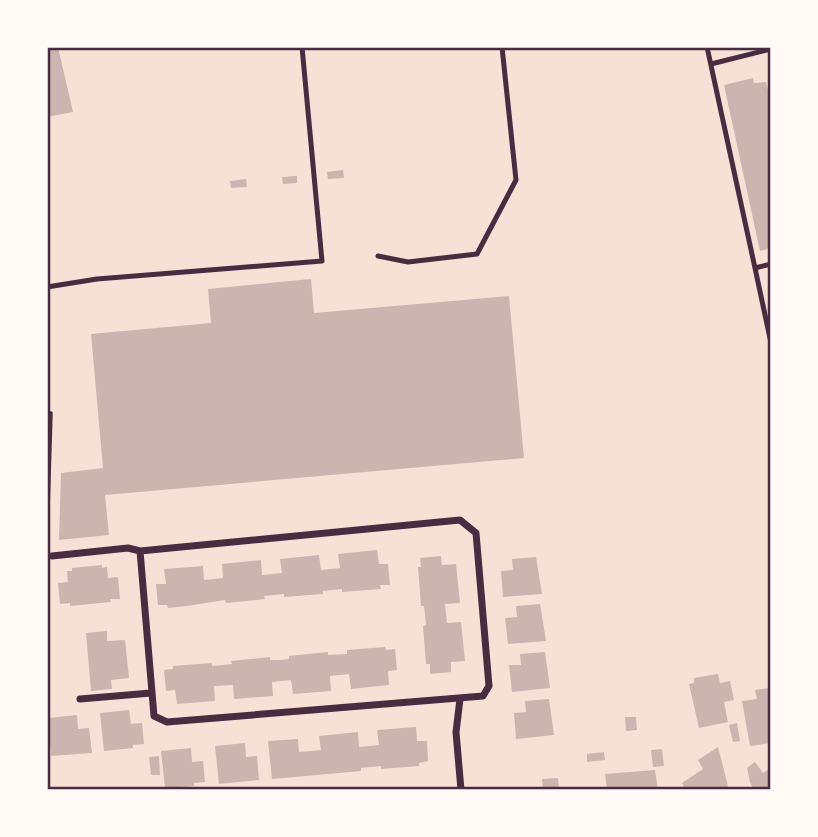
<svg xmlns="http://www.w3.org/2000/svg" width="818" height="837" viewBox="0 0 818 837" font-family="'Source Sans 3',sans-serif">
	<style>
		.building { fill: #ccb4b1 }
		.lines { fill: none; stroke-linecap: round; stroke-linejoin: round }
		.path { stroke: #4a2c40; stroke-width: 3.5 }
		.service { stroke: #4a2c40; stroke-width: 5 }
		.minor { stroke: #4a2c40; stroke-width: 7 }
		.neatline { fill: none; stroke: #4a2c40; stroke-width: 2.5 }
	</style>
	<rect width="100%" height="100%" fill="#f7e1d7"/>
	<path class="building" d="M47 47H58L73 112 47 117Z
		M753 78 754 83 766 82 771 102V248L760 251 724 85Z
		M343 170 344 178 328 179 327 172Z
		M297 176V183L283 184 282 177Z
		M246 179 247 187 231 188 230 181Z
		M311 279 314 313 509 296 524 458 105 495 109 535 59 540 61 473 103 468 91 334 211 323 208 289Z
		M377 550 379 564H388L390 585H380L381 589 342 592V589L323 591V594L284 597V594L264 596 265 599 226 603 225 600 187 606 168 608 167 605H158L156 584H166L164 569 203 566 204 580 214 579 223 578 222 564 261 560 262 575 282 573 280 559 319 555 321 570 340 568 338 554Z
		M441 556 442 565 456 564 460 603 445 604 447 623 461 622 465 661 451 662V672L430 674V664H426L423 626 426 625 425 615 424 606H421L418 567H421L420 558Z
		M536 557 542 594 503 597 501 571 513 570 512 559Z
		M102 565V568L107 567 108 578 118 577 120 599H110L111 602 70 606V603L60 604 58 583 68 582 67 571H72V568Z
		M540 604 546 641 508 644 505 618 517 617 516 606Z
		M107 631V641L125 640 129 678 111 680 112 689 91 691 86 633Z
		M385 647 386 650 395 649 397 670 388 671 389 685 351 689 349 674 330 676 331 691 293 694 291 680 282 681 272 682 273 696 234 699 233 685 214 686 215 701 177 704 175 690 166 691 164 670 173 669V666L212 663V666L232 664 231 661 270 657V660H280L289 659V656L328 652V655L347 654V650Z
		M545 652 550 688 512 692 509 665H521L520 654Z
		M718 674 720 683 730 681 734 700 724 702 728 722 699 728 689 684 694 683V678Z
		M769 688 771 743 750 746 742 701 757 699 755 690Z
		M549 699 554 735 516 739 514 713 526 712 525 701Z
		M129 710 131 724 142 723 144 744 133 745V748L104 751 100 713Z
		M77 715 78 729 89 728 92 753 51 756 48 718Z
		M625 717H636L637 730 626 731Z
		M737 723 740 741 733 742 729 725Z
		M416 727 417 741H427L428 761 419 763V766L381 769V766L361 768V771L272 779 268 741 298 739 299 752 311 751 321 750 319 736 358 732 359 747 379 745 377 730Z
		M245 743 246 757 257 756 259 780 219 784 215 746Z
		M718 747 729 790H678L684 786 682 783 703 769 698 760Z
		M191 748 192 762 203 761 205 782 194 783V786L165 788 161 751Z
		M662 749 664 766 653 767 651 750Z
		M604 752 605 760 587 762V754Z
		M159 756 160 775H151L149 757Z
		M755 762 763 773 771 768V790H754L750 782 747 768Z
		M655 770 658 790H607L605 774Z
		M558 778 559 790H543L542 779Z"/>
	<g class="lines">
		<path class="path" d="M47 413H51L47 543"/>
		<path class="service" d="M707 47 755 268 771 264
			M711 64 771 49
			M378 256 408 262 477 254 516 180 502 47
			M755 268 771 343
			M47 287 97 279 322 261 302 47"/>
		<path class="minor" d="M460 520 476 533 489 686 483 696 167 722 154 716 140 551Z
			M52 556 128 548 140 551
			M80 699 151 693
			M460 699 456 732 461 790"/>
	</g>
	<rect width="818" height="837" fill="none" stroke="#fffaf5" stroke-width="98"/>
	<rect x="49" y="49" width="720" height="739" class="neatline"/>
</svg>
